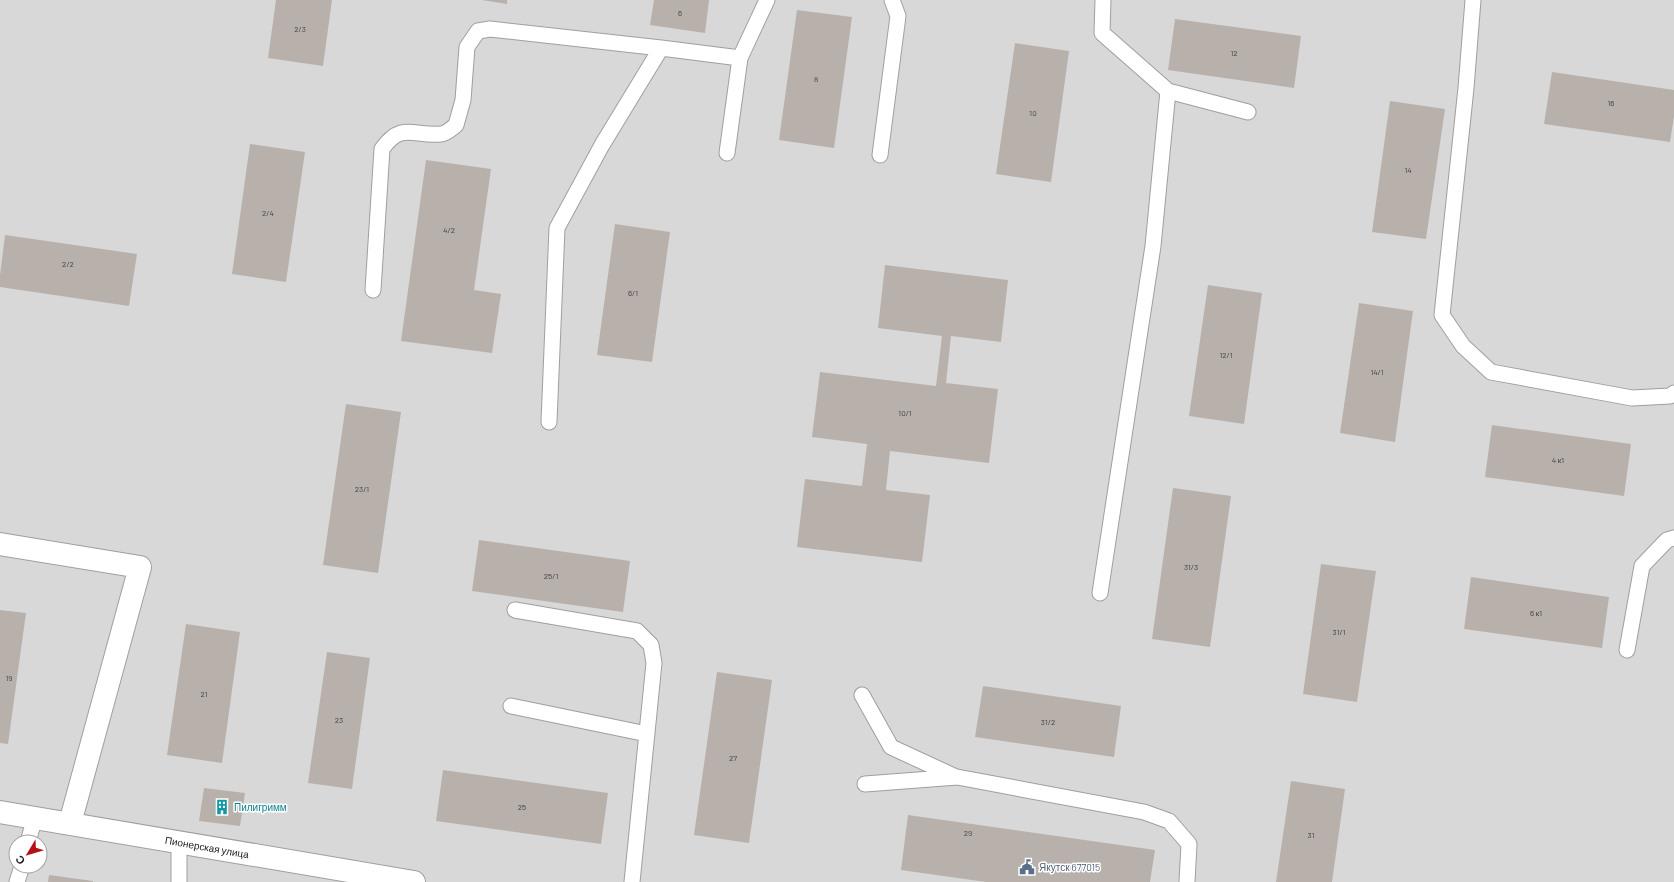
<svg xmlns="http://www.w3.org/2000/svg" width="1674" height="882" viewBox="0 0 1674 882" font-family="Barlow,sans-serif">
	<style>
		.residential { fill: #d9d8d8; fill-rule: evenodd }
		.building { fill: #b8b1ab }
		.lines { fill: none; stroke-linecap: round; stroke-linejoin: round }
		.lane-casing { stroke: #9f9f9f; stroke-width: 17 }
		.street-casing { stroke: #9f9f9f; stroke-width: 24 }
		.lane { stroke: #fff; stroke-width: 15 }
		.street { stroke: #fff; stroke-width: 22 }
		.labels { text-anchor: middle; stroke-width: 3; stroke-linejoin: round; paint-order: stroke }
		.number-label { font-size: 8px; fill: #42403f }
		.culture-label { font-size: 10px; fill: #0d838f; stroke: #fff; text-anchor: start }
		.street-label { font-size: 10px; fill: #1b1b1b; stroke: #fff }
		.service-label { font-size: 10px; fill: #4e5e75; stroke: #fff; text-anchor: start }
	</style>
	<rect width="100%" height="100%" fill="#ece8e1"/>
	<path class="residential" d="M0 0H1674V882H0ZM16 842H40V866H16Z"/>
	<path class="building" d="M276 0H332L323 66 268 58Z
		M482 0H507V4Z
		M654 0H709L705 33 650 25Z
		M797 10 852 17 834 148 779 140Z
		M1175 19 1301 36 1294 88 1168 70Z
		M1015 43 1069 51 1051 182 996 174Z
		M1552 72 1674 90V116L1670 142 1544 124Z
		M1390 101 1445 109 1426 239 1372 232Z
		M250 144 305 152 286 282 232 274Z
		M426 160 491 169 474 290 501 294 492 353 401 341Z
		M615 224 670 232 652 362 597 355Z
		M5 235 137 254 129 306 0 287V275Z
		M885 265 1008 280 1001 342 951 336 946 383 998 389 989 463 890 451 886 490 930 495 922 562 797 547 805 479 862 486 867 444 812 437 820 372 936 386 942 336 878 328Z
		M1208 285 1262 293 1244 424 1189 416Z
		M1359 303 1413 311 1395 442 1340 433Z
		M346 404 401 412 378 573 323 565Z
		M1492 425 1631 444 1624 496 1485 477Z
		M1173 488 1231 496 1210 647 1152 639Z
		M479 540 630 561 623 612 472 591Z
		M1321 564 1376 571 1357 702 1303 694Z
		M1471 577 1609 597 1602 648 1464 629Z
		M0 610 26 613 8 744 0 743Z
		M186 624 240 632 222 763 167 755Z
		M327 652 370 658 352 789 308 783Z
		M717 672 772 680 749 843 694 835Z
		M983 686 1121 706 1114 757 975 737Z
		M443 770 608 793 601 844 436 821Z
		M1291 781 1345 789 1332 882H1276Z
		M204 788 245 793 240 826 199 821Z
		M908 815 1155 850 1150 882H986L901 870Z
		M49 875 93 881V882H48Z"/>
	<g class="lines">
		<g class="lane-casing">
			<path id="lane" d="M1103 0 1102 33 1168 91 1248 112
				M1473 0 1466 88 1442 315 1463 346 1491 372 1632 398 1670 396 1674 393
				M727 153 740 58
				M880 155 898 16 892 0
				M373 290 382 149C402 121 414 137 441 134 446 134 452 128 456 125L463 100 467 47 478 31 490 29 661 48
				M549 422 557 228 602 145 661 48 740 58 767 0
				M1100 593 1153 246 1168 91
				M515 610 637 631 651 645 654 663 632 882
				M1627 650 1642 566 1667 540 1674 538
				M862 695 891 747 956 777
				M511 706 647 734
				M865 784 957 777 1144 812 1169 821 1189 844 1187 882
				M28 842 35 817
				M17 882 22 866
				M179 882V842"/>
		</g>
		<g class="street-casing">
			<path id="street" d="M0 544 140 567 70 823
				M0 812 414 882"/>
		</g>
		<use href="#lane" class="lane"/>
		<use href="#street" class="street"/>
	</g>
	<defs>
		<g id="building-bare" transform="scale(1.2)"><path d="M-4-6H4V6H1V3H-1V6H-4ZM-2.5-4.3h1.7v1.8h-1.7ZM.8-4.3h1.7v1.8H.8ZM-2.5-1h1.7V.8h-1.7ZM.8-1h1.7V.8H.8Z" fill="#0f9aa8" stroke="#fff" stroke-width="2.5" paint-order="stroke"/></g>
		<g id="civic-bare" transform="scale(1.2)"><path d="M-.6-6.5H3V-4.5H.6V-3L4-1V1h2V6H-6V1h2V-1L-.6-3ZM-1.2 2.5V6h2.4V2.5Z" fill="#5c6f8a" stroke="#fff" stroke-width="2.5" paint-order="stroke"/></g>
	</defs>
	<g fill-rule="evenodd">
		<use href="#building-bare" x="222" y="807"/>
		<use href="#civic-bare" x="1027" y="867"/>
	</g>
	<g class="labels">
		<g class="number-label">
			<text x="680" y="16">6</text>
			<text x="300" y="32">2/3</text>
			<text x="1234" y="56">12</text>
			<text x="816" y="82">8</text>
			<text x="1611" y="106">16</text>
			<text x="1033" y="116">10</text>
			<text x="1408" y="173">14</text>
			<text x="268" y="216">2/4</text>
			<text x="449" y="233">4/2</text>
			<text x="68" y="267">2/2</text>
			<text x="633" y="296">6/1</text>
			<text x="1226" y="358">12/1</text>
			<text x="1377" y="375">14/1</text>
			<text x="905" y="416">10/1</text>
			<text x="1558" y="463">4 к1</text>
			<text x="362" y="492">23/1</text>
			<text x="1191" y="570">31/3</text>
			<text x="551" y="579">25/1</text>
			<text x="1536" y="616">6 к1</text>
			<text x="1339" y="635">31/1</text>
			<text x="9" y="681">19</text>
			<text x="204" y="697">21</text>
			<text x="339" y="723">23</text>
			<text x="1048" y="725">31/2</text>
			<text x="733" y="761">27</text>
			<text x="522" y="810">25</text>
			<text x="968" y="836">29</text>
			<text x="1311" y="838">31</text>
		</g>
		<g class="culture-label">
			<text x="234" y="811">Пилигримм</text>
		</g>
		<g class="street-label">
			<text transform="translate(207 847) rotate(10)" y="4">Пионерская улица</text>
		</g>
		<g class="service-label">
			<text x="1039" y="871">Якутск 677015</text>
		</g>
	</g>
	<g transform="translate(28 854) rotate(232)"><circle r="19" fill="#ffffff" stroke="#a4a4a4"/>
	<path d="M0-3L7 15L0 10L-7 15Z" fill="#b31216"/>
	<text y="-6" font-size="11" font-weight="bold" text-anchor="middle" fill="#1b1b1b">С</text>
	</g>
</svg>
